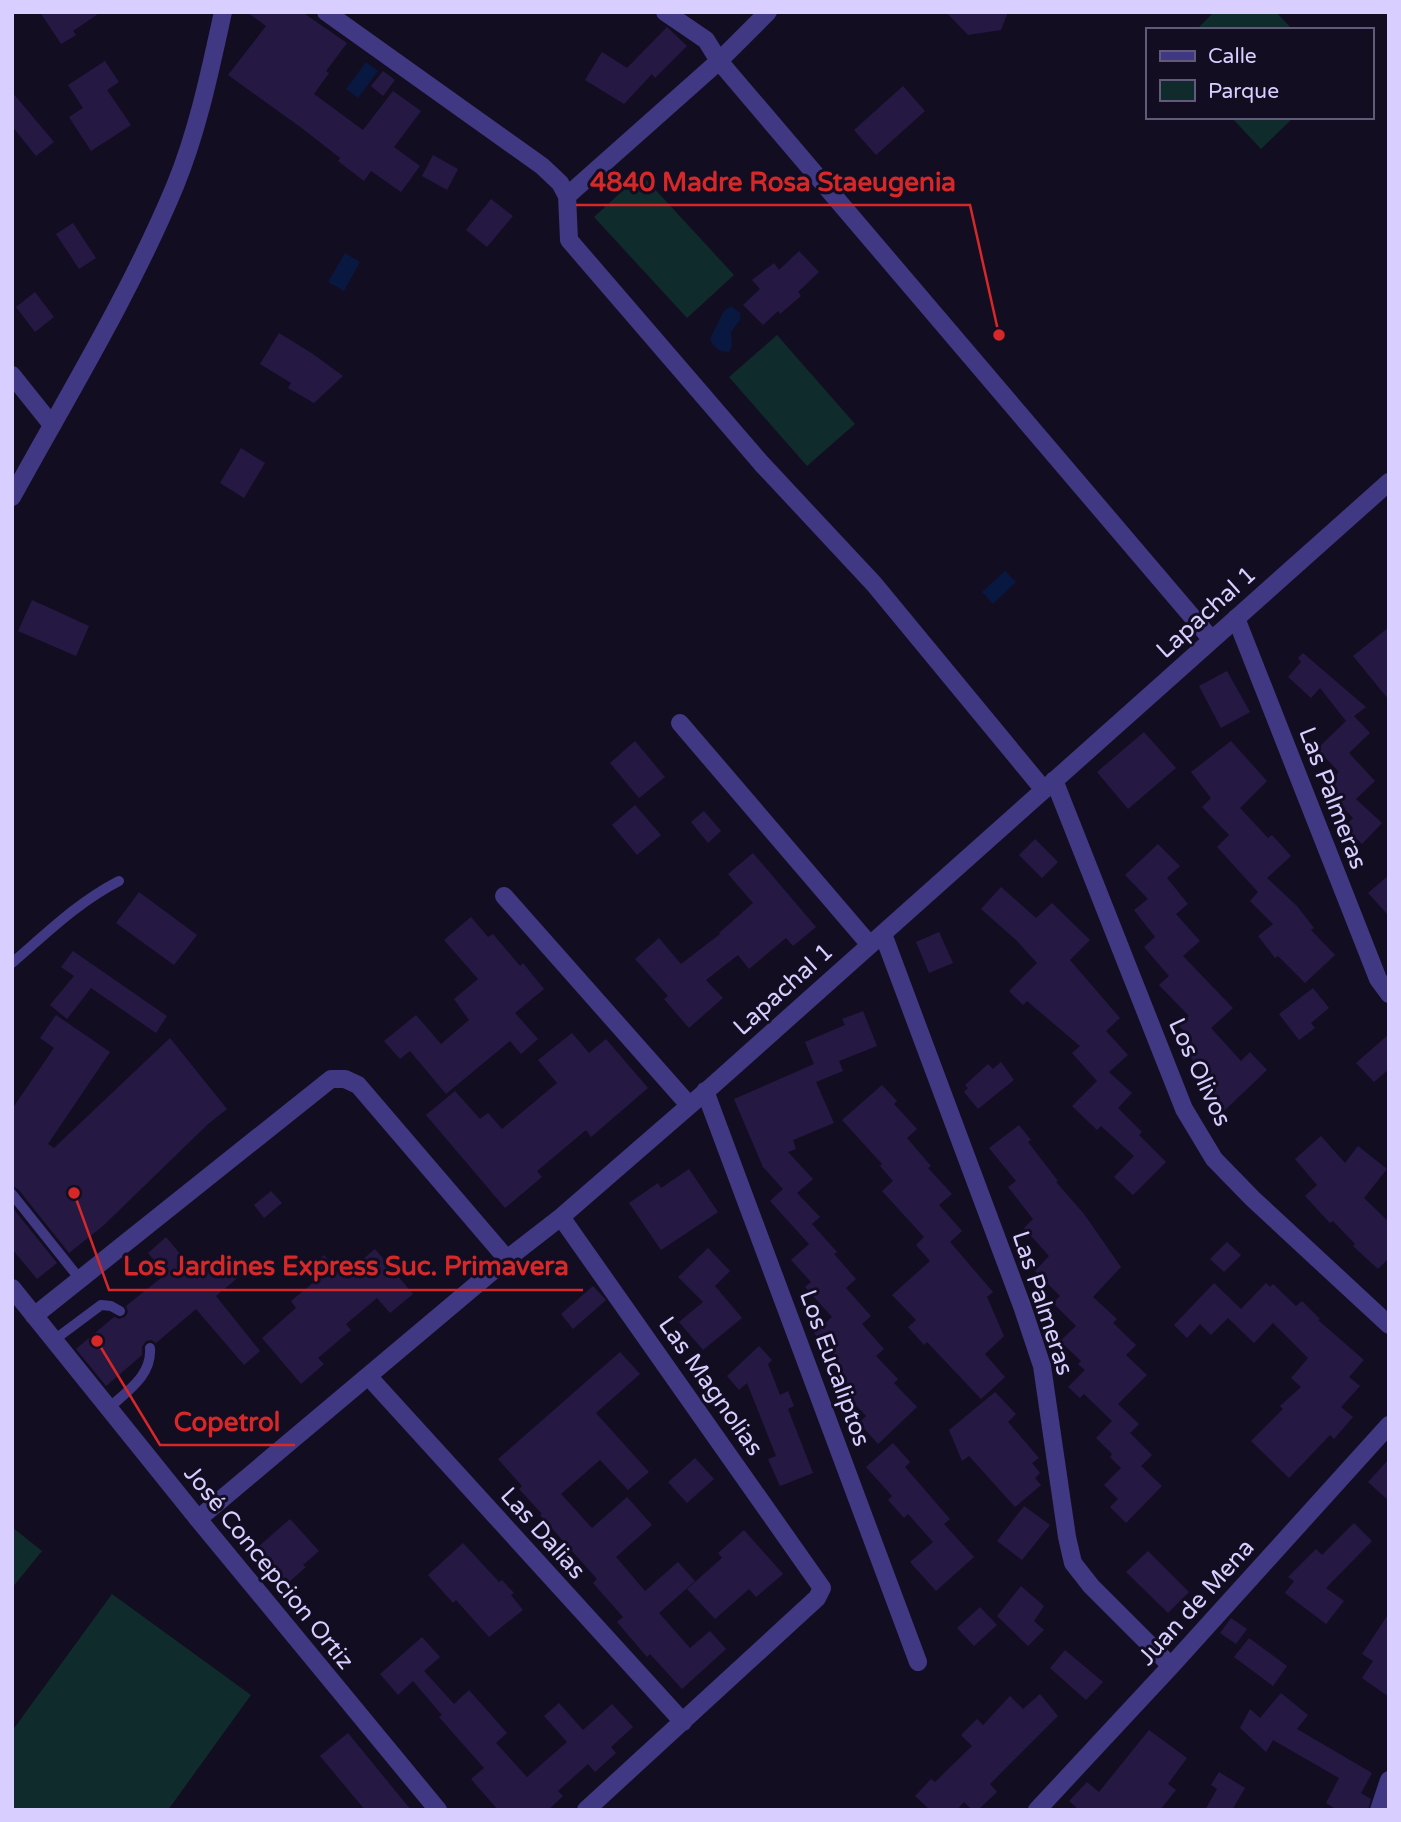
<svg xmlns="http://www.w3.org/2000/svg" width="1401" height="1822" viewBox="0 0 1401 1822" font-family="'Varela Round',sans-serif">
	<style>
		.green { fill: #102b2c }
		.water { fill: #091840 }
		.building { fill: #251943 }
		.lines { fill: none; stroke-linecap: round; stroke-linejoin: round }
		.service { stroke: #403882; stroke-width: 10 }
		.minor { stroke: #403882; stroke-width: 18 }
		.tertiary { stroke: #403882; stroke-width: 18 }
		.labels { text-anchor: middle; stroke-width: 6; stroke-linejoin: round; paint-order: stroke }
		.street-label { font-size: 24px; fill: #d8ceff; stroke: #130d22 }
		.leader { fill: none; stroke: #d62828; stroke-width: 2.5 }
		.callout-dot { fill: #d62828; stroke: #130d22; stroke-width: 2.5 }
		.callout-label { font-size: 26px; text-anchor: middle; font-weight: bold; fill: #d62828; stroke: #130d22; stroke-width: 6; stroke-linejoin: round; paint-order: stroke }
	</style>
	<rect width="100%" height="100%" fill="#130d22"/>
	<path class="green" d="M1214 12H1276L1293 30H1196Z
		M1231 117H1294L1261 149Z
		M641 174 734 275 687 318 594 217Z
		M777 335 855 424 807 466 729 377Z
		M12 1527 42 1551 12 1588Z
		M112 1594 251 1695 168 1810H12V1731Z"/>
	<path class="water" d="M366 62 378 71 358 98 346 89Z
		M345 253 360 262 344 291 328 282Z
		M731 306 740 313V320L731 332 732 345 729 352C720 352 714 348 710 339L724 311Z
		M1005 571 1016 582 993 604 982 592Z"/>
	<path class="building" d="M40 12H101L73 31 76 35 61 44Z
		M247 12H302L347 43 326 71 329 73 314 94 363 130 393 91 421 111 394 147 420 166 401 192 371 171 364 181 338 161 340 158 303 129 228 75 266 26Z
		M946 12H1008L1001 30 968 35Z
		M667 27 687 46 655 78 652 74 624 104 585 80 602 52 627 68Z
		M105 61 119 82 107 90 131 125 91 151 69 117 83 108 68 85Z
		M383 71 395 80 383 96 371 86Z
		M903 86 925 111 876 155 854 130Z
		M12 92 54 142 36 156 12 126Z
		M433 155 458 169 447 190 422 176Z
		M491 199 513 216 487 247 466 230Z
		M73 223 96 258 79 269 56 234Z
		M799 251 819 272 798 292 801 296 780 314 778 311 763 325 743 305 760 289 752 280 774 263 779 270Z
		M35 292 54 317 35 332 16 307Z
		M279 333 313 354 343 376 314 403 288 388 291 383 260 364Z
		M241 448 265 463 244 498 220 483Z
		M32 600 89 626 76 656 18 631Z
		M1389 627V700L1353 656Z
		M1303 653 1366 707 1354 716 1370 733 1349 753 1375 781 1356 799 1382 823 1362 844 1344 827 1353 818 1323 786 1339 772 1317 749 1346 721 1320 688 1311 698 1288 677 1301 662 1298 658Z
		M1227 671 1250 712 1221 728 1199 686Z
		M1144 732 1176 768 1128 809 1097 772Z
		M635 741 665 777 639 798 610 763Z
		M1231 741 1267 781 1240 808 1268 838 1272 835 1291 856 1267 878 1297 906 1314 928 1311 930 1335 955 1305 983 1278 956 1275 958 1258 936 1273 924 1250 901 1258 892 1217 847 1229 835 1202 807 1211 798 1191 772Z
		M635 805 661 835 637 855 612 825Z
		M704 811 721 831 708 843 691 822Z
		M1035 839 1058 862 1042 878 1019 855Z
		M1158 844 1180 866 1167 878 1188 904 1176 914 1200 941 1183 956 1233 1008 1211 1028 1241 1061 1250 1052 1267 1070 1223 1112 1206 1094 1215 1085 1182 1048 1192 1039 1179 1026 1189 1016 1159 985 1169 976 1144 947 1155 937 1134 910 1148 899 1125 875Z
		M753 853 816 927 793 946 786 938 749 969 738 955 706 980 723 998 689 1028 664 999 668 996 635 959 659 938 681 964 720 934 719 933 753 903 728 874Z
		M1389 875V916L1368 893Z
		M1001 887 1036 918 1052 903 1090 940 1070 960 1120 1018 1106 1031 1128 1055 1109 1072 1132 1093 1118 1108 1142 1132 1139 1135 1166 1162 1133 1195 1114 1177 1134 1156 1101 1126 1097 1130 1072 1106 1097 1081 1072 1053 1080 1046 1027 1001 1023 1005 1009 991 1037 963 1016 940 981 909Z
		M139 892 197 935 174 965 116 923Z
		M471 917 488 937 493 934 520 966 523 963 544 989 515 1013 538 1039 521 1054 510 1041 446 1094 410 1051 400 1059 384 1041 416 1015 441 1044 469 1020 454 999 478 979 444 940Z
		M939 932 953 963 929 973 916 942Z
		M73 951 167 1016 156 1033 91 988 67 1019 50 1005 74 976 61 967Z
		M1313 988 1329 1008 1311 1023 1315 1028 1299 1040 1279 1014Z
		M863 1011 877 1046 839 1061 843 1071 816 1082 834 1123 793 1140 796 1149 788 1152 813 1179 797 1193 820 1217 812 1224 837 1252 834 1254 856 1279 846 1288 871 1316 862 1324 884 1349 876 1356 898 1379 894 1383 917 1407 878 1444 859 1423 866 1416 847 1396 853 1391 831 1366 838 1360 814 1333 832 1317 805 1287 811 1282 791 1260 809 1244 770 1201 783 1189 763 1167 734 1099 814 1064 805 1042 845 1025 842 1019Z
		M56 1015 110 1052 48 1144 54 1148 170 1038 227 1109 207 1125 104 1225 69 1253 18 1189 12 1186V1109L54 1048 40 1038Z
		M572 1033 589 1053 606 1039 648 1088 591 1137 586 1130 537 1171 542 1177 505 1208 426 1115 455 1091 480 1119 488 1113 502 1129 557 1083 538 1060Z
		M1389 1034V1069L1374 1082 1356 1063Z
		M1001 1062 1014 1080 978 1109 964 1092 968 1088 965 1085 988 1064 993 1069Z
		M882 1085 897 1101 894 1104 917 1129 907 1138 931 1166 928 1168 952 1194 939 1205 962 1231 950 1242 993 1292 987 1297 1004 1336 985 1354 1005 1377 981 1399 927 1342 924 1345 908 1327 916 1320 892 1295 930 1261 916 1245 924 1237 882 1191 893 1181 880 1166 882 1164 842 1120Z
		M1019 1125 1031 1140 1028 1142 1058 1181 1056 1182 1084 1214 1121 1267 1093 1297 1117 1319 1113 1323 1136 1345 1126 1355 1147 1375 1118 1404 1139 1424 1130 1433 1152 1455 1141 1466 1162 1486 1126 1523 1110 1507 1118 1499 1104 1485 1121 1468 1110 1457 1112 1454 1096 1438 1112 1421 1084 1394 1080 1398 1068 1387 1085 1370 1078 1364 1081 1361 1060 1341 1076 1326 1053 1303 1060 1296 1035 1271 1049 1256 1024 1228 1033 1219 1008 1187 1016 1181 989 1148Z
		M1321 1136 1345 1163 1358 1146 1387 1169 1364 1198 1389 1222V1258L1378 1269 1353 1246 1355 1244 1333 1221 1330 1223 1305 1196 1317 1185 1295 1159Z
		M689 1169 718 1212 661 1250 629 1203 658 1183 661 1188Z
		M271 1191 282 1203 264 1218 254 1205Z
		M12 1207 57 1263 37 1279 12 1249Z
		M166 1237 197 1274 222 1253 241 1275 216 1296 260 1351 244 1365 196 1309 156 1343 151 1340 146 1341 142 1347V1355L106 1386 76 1349 114 1317 119 1319 125 1317 128 1312 126 1306 166 1274 148 1253Z
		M1227 1242 1241 1255 1224 1272 1210 1259Z
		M708 1248 730 1271 715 1286 742 1318 703 1350 679 1322 703 1302 678 1277Z
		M375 1249 413 1294 390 1313 377 1298 346 1324 351 1330 318 1358 324 1364 301 1384 262 1338 296 1308 291 1301 320 1277 311 1266 324 1255 342 1277Z
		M1214 1283 1241 1309 1266 1283 1270 1287 1273 1284 1296 1306 1302 1301 1320 1319 1318 1320 1364 1360 1349 1377 1360 1386 1341 1407 1353 1417 1334 1439 1330 1435 1289 1478 1251 1441 1283 1409 1280 1406 1301 1387 1291 1378 1308 1358 1273 1323 1254 1343 1228 1318 1211 1335 1200 1324 1187 1338 1174 1325Z
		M593 1286 606 1300 573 1329 561 1314Z
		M759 1346 772 1360 768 1364 780 1395 788 1391 794 1406 788 1409 813 1473 780 1486 768 1459 776 1456 747 1383 739 1390 727 1376Z
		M620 1352 640 1374 596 1413 649 1472 628 1490 600 1460 561 1494 592 1528 627 1497 652 1525 616 1557 645 1591 678 1562 695 1581 659 1613 690 1648 710 1631 726 1649 682 1689 650 1654 647 1657 617 1622 623 1617 593 1583 597 1579 540 1515 542 1514 519 1489 522 1486 498 1459Z
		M995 1392 1016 1414 1008 1422 1039 1458 1032 1463 1040 1473 1035 1478 1041 1485 1015 1507 969 1456 962 1461 949 1430Z
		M893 1443 910 1462 905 1467 950 1519 944 1524 974 1557 936 1591 910 1562 933 1542 908 1514 904 1518 888 1500 892 1496 866 1467Z
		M695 1458 714 1479 687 1503 668 1482Z
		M1389 1459V1501L1368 1482Z
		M1024 1506 1050 1525 1022 1560 997 1541Z
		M290 1519 319 1551 303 1565 306 1567 289 1582 286 1577 282 1580 271 1568 274 1565 258 1547Z
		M1354 1523 1372 1541 1326 1588 1344 1601 1326 1624 1285 1593 1294 1581 1288 1577 1316 1549 1322 1555Z
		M744 1530 783 1574 756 1597 749 1589 715 1619 687 1589 722 1558 718 1553Z
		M463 1543 499 1582 502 1580 514 1593 511 1595 523 1610 489 1637 456 1600 453 1603 428 1575Z
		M1148 1551 1189 1592 1168 1613 1126 1572Z
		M1021 1586 1044 1606 1034 1621 1044 1630 1028 1646 997 1616Z
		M980 1607 997 1625 974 1646 957 1628Z
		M1389 1613V1697L1362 1678 1373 1661 1362 1654Z
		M1231 1618 1247 1629 1236 1644 1220 1633Z
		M422 1637 440 1657 424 1671 454 1704 469 1690 507 1733 496 1743 527 1777 567 1742 544 1716 559 1703 583 1730 612 1704 633 1727 611 1747 616 1753 595 1772 588 1764 558 1791 563 1796 548 1810H498L471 1779 484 1768 439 1717 442 1715 413 1681 398 1695 380 1674Z
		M1249 1638 1287 1666 1273 1686 1234 1657Z
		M1065 1650 1103 1682 1086 1700 1050 1668Z
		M1281 1693 1308 1715 1297 1729 1372 1773 1361 1793 1371 1799 1368 1810H1337L1326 1803 1339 1778 1273 1740 1266 1752 1240 1728 1250 1709 1260 1718Z
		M1040 1694 1058 1716 990 1784 997 1792 978 1810H972L964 1802 957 1810H930L915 1796 931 1779 935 1782 972 1746 961 1735 977 1719 983 1725 1010 1696 1023 1709Z
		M1149 1730 1187 1758 1168 1784 1176 1790 1160 1810H1079L1069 1801 1087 1782 1099 1792Z
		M348 1733 411 1810H365L320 1756Z
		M1219 1772 1245 1788 1232 1810H1205L1217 1789 1211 1785Z"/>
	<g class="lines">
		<path class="service" d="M12 963C47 933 78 902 119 881
			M12 1194 79 1278
			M54 1340 101 1305 111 1306 120 1311
			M109 1408C127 1391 152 1376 150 1348"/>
		<path class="minor" d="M326 12 542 166 560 183 567 196 569 240 761 463 874 584 1044 790
			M665 12 706 40 719 61 1212 640
			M567 196 719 61 768 12
			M12 375 52 425
			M1236 618 1378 979 1389 994
			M680 723 870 945
			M1054 780 1184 1109 1214 1159 1253 1199 1389 1325
			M504 896 689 1105
			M883 934 1022 1306 1042 1366 1067 1537 1073 1563 1091 1586 1171 1666
			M705 1091 918 1662
			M561 1217 822 1588 817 1598 586 1810
			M34 1316 331 1079H345L358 1085 507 1259
			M368 1376 683 1722
			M198 1519 507 1259 561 1217 712 1086 1389 482
			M1037 1810 1171 1666 1389 1425
			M1379 1810 1389 1780"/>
		<path class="tertiary" d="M12 497C68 395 130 294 175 186 198 130 210 71 223 12
			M12 1288 198 1519 438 1810"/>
	</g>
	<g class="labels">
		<g class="street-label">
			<text transform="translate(1206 612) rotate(-42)" y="8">Lapachal 1</text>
			<text transform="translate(1333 798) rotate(69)" y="8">Las Palmeras</text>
			<text transform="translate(783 989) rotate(-42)" y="8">Lapachal 1</text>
			<text transform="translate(1200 1072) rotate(65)" y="8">Los Olivos</text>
			<text transform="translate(1043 1303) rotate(72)" y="8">Las Palmeras</text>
			<text transform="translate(835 1368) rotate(70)" y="8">Los Eucaliptos</text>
			<text transform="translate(711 1386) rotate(55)" y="8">Las Magnolias</text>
			<text transform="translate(543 1533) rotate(48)" y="8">Las Dalias</text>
			<text transform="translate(269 1567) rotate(51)" y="8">José Concepcion Ortiz</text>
			<text transform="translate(1196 1602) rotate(-48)" y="8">Juan de Mena</text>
		</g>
	</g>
	<path class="leader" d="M999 335L970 205H576M74 1193L109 1290H583M97 1341L160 1445H295"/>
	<g class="callout-dot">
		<circle cx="999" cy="335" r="7"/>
		<circle cx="74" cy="1193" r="7"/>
		<circle cx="97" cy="1341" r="7"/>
	</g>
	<g class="callout-label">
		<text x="773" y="191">4840 Madre Rosa Staeugenia</text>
		<text x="346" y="1275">Los Jardines Express Suc. Primavera</text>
		<text x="227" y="1431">Copetrol</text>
	</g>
	<rect width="1401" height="1822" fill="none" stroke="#d8ceff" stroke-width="28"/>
	<rect x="1146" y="28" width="228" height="91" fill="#130d22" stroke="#625a7a" stroke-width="2"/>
	<rect x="1160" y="51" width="35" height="10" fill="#403882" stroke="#625a7a" stroke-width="2"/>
	<text x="1208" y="63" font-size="21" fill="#d8ceff">Calle</text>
	<rect x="1160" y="80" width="35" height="21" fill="#102b2c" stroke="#625a7a" stroke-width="2"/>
	<text x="1208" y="98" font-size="21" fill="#d8ceff">Parque</text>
</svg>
